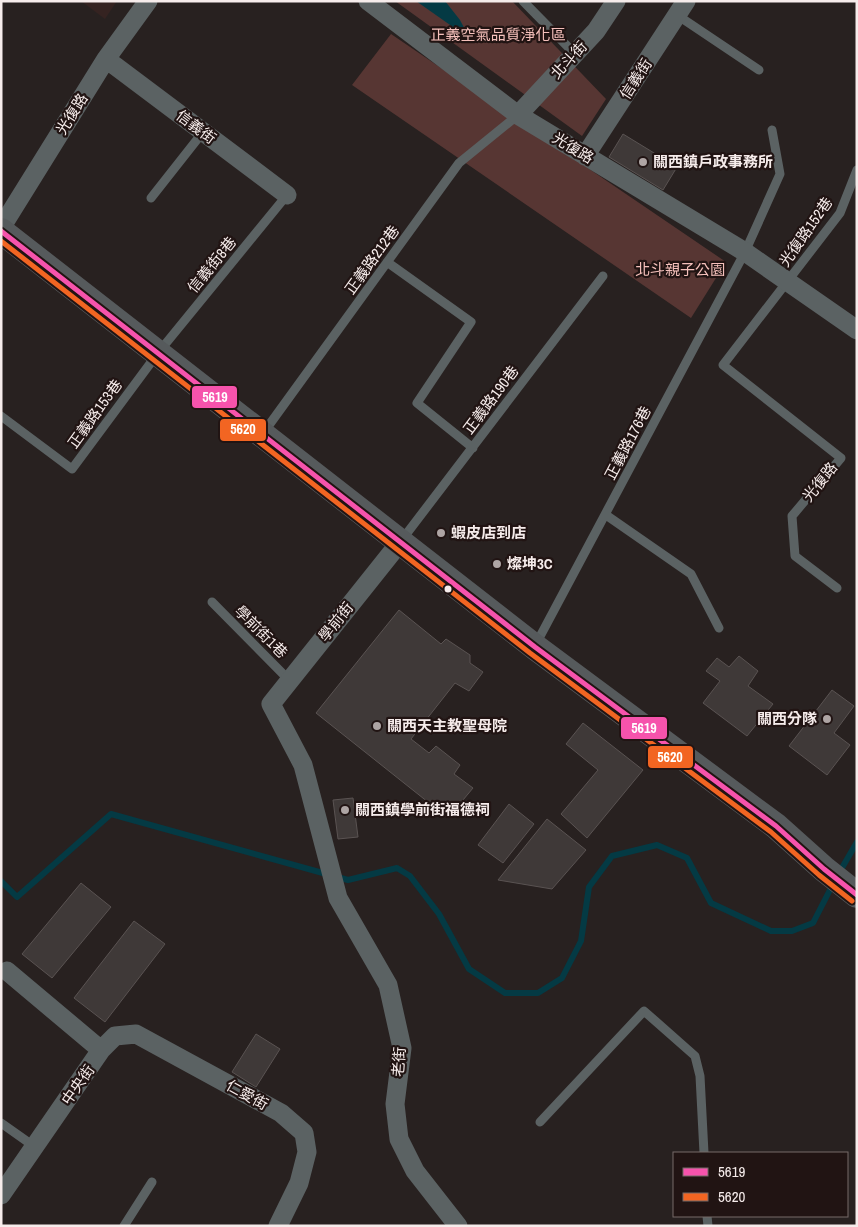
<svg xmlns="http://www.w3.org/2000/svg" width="858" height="1227" viewBox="0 0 858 1227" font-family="'Archivo Narrow','Noto Sans TC',sans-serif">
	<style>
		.built { fill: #352321 }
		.green { fill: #573633 }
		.water { fill: #043a44 }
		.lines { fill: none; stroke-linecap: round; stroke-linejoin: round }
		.stream { stroke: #043a44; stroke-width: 6 }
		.building { fill: #3f3938; stroke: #5a5352 }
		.lane { stroke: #5b6263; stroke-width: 9 }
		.street { stroke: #5b6263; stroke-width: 19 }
		.secondary { stroke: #565a5c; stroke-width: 26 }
		.bus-1-casing { stroke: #211413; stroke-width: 9 }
		.bus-2-casing { stroke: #211413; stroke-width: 9 }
		.bus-1 { stroke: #f653ac; stroke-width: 5 }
		.bus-2 { stroke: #f26522; stroke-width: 5 }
		.poi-dot { fill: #aea5a4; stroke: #211413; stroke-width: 2 }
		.bus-dot { fill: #f6eceb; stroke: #211413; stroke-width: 2 }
		.labels { text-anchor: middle; stroke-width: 4.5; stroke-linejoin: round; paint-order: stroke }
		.park-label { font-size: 15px; fill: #f5c0bb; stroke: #211413 }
		.street-label { font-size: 15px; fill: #f6eceb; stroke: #211413 }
		.poi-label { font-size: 15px; font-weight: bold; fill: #f6eceb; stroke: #211413; text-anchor: start }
		.line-badge { stroke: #211413; stroke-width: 2 }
		.badge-label { font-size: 14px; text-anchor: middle; font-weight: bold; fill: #fff }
	</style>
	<rect width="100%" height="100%" fill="#282120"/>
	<path class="built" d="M81 1H117L105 19Z"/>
	<path class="green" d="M395 1H512L606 99 582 136Z
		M391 34 726 262 691 318 352 85Z"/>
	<path class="water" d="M416 1H445L460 20 470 39Z"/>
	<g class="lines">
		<path class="stream" d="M839 873 857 842
			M1 881 17 897 111 814 348 880 397 868 410 876 439 914 469 969 505 993H538L562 978 581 941 589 887 612 856 657 845 687 858 711 903 771 931H792L813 923 833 884"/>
	</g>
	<path class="building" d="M623 134 677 167 663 190 609 157Z
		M399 610 441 644 446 639 470 655V663L483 672 469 691 455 683 411 739 429 753 436 746 460 765 454 774 473 788 448 818 316 713Z
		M739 656 758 671 748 686 773 704 747 736 703 703 720 681 706 671 717 658 729 667Z
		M832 690 854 706 834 733 850 745 827 775 789 746Z
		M583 723 643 770 587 838 561 814 598 770 566 744Z
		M353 798 358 837 338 839 333 800Z
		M509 804 534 824 503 863 478 845Z
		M547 819 586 850 552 889 498 880Z
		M81 883 111 907 52 978 22 954Z
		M134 921 165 944 105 1022 74 998Z
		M256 1034 280 1049 256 1087 232 1072Z"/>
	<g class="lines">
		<path class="lane" d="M523 1 575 54
			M677 15 759 70
			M151 198 203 132
			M387 262 471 322 417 403 473 448
			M1 416 72 469 158 353 287 195
			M264 432 459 163 518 115
			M606 515 691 574 719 628
			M401 541 603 276
			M837 588 795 556 792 516 841 458 723 365 840 213 857 170
			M212 602 289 680
			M536 644 745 252 780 174 772 130
			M540 1122 644 1011 695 1056 700 1076 704 1153
			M1 1123 35 1147
			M707 1216 708 1226
			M124 1226 152 1182"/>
		<path class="street" d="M368 1 518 115 745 252 857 330
			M106 59 287 195
			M518 115 596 31 616 1
			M585 156 686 1
			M1 228 106 59 148 1
			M401 541 271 704 303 765 338 898 388 985 402 1048 395 1104 399 1139 415 1171 458 1226
			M7 971 101 1050
			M1 1195 101 1050 115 1036 136 1034 281 1113 304 1133 307 1152 299 1183 278 1226"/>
		<path class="secondary" d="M1 231 535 647 776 826 824 869 857 895"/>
		<g class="bus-1-casing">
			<path id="bus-1" d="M1 231 535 647 776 826 824 869 857 895"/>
		</g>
		<g class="bus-2-casing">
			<path id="bus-2" d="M1 241 530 653 771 832 819 875 852 901"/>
		</g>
		<use href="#bus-1" class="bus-1"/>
		<use href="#bus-2" class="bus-2"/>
	</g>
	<g class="poi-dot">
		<circle cx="643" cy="162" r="5"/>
		<circle cx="441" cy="533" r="5"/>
		<circle cx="497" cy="564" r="5"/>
		<circle cx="827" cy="719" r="5"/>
		<circle cx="377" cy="726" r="5"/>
		<circle cx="345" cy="810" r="5"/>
	</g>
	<circle class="bus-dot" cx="448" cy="589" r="4.5"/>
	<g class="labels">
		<g class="park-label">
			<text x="498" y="40">正義空氣品質淨化區</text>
			<text x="680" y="275">北斗親子公園</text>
		</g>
		<g class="street-label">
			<text transform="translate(569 60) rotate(-47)" y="5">北斗街</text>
			<text transform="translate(636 79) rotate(-57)" y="5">信義街</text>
			<text transform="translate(72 114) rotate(-58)" y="5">光復路</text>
			<text transform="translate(196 127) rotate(37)" y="5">信義街</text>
			<text transform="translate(573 148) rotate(31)" y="5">光復路</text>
			<text transform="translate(806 232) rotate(-55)" y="5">光復路152巷</text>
			<text transform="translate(372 260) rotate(-54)" y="5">正義路212巷</text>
			<text transform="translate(212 265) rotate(-51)" y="5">信義街8巷</text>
			<text transform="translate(491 400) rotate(-53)" y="5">正義路190巷</text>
			<text transform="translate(95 414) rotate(-54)" y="5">正義路153巷</text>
			<text transform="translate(628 443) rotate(-62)" y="5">正義路176巷</text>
			<text transform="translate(820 482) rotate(-51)" y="5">光復路</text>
			<text transform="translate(336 622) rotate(-51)" y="5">學前街</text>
			<text transform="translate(261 632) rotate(45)" y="5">學前街1巷</text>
			<text transform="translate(399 1062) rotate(-86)" y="5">老街</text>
			<text transform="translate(78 1085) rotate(-55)" y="5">中央街</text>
			<text transform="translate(247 1095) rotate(29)" y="5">仁愛街</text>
		</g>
		<g class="poi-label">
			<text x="653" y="167">關西鎮戶政事務所</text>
			<text x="451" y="538">蝦皮店到店</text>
			<text x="507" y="569">燦坤3C</text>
			<text x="817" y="724" text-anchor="end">關西分隊</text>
			<text x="387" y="731">關西天主教聖母院</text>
			<text x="355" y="815">關西鎮學前街福德祠</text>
		</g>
	</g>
	<g class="line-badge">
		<rect x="191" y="385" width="47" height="24" rx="5" fill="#f653ac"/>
		<rect x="219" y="418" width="48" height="24" rx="5" fill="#f26522"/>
		<rect x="620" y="716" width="48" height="24" rx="5" fill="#f653ac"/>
		<rect x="647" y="745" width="47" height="24" rx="5" fill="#f26522"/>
	</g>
	<g class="badge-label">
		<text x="215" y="402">5619</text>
		<text x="243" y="434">5620</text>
		<text x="644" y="733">5619</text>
		<text x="670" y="762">5620</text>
	</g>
	<rect width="858" height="1227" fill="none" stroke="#f6eceb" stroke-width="5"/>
	<rect x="673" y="1152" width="175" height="65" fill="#211413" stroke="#766a69"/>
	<rect x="683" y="1168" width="25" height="8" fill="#f653ac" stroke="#766a69"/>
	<text x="718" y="1177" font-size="15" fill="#f6eceb">5619</text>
	<rect x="683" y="1193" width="25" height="8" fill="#f26522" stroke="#766a69"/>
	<text x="718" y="1202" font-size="15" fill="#f6eceb">5620</text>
</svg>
